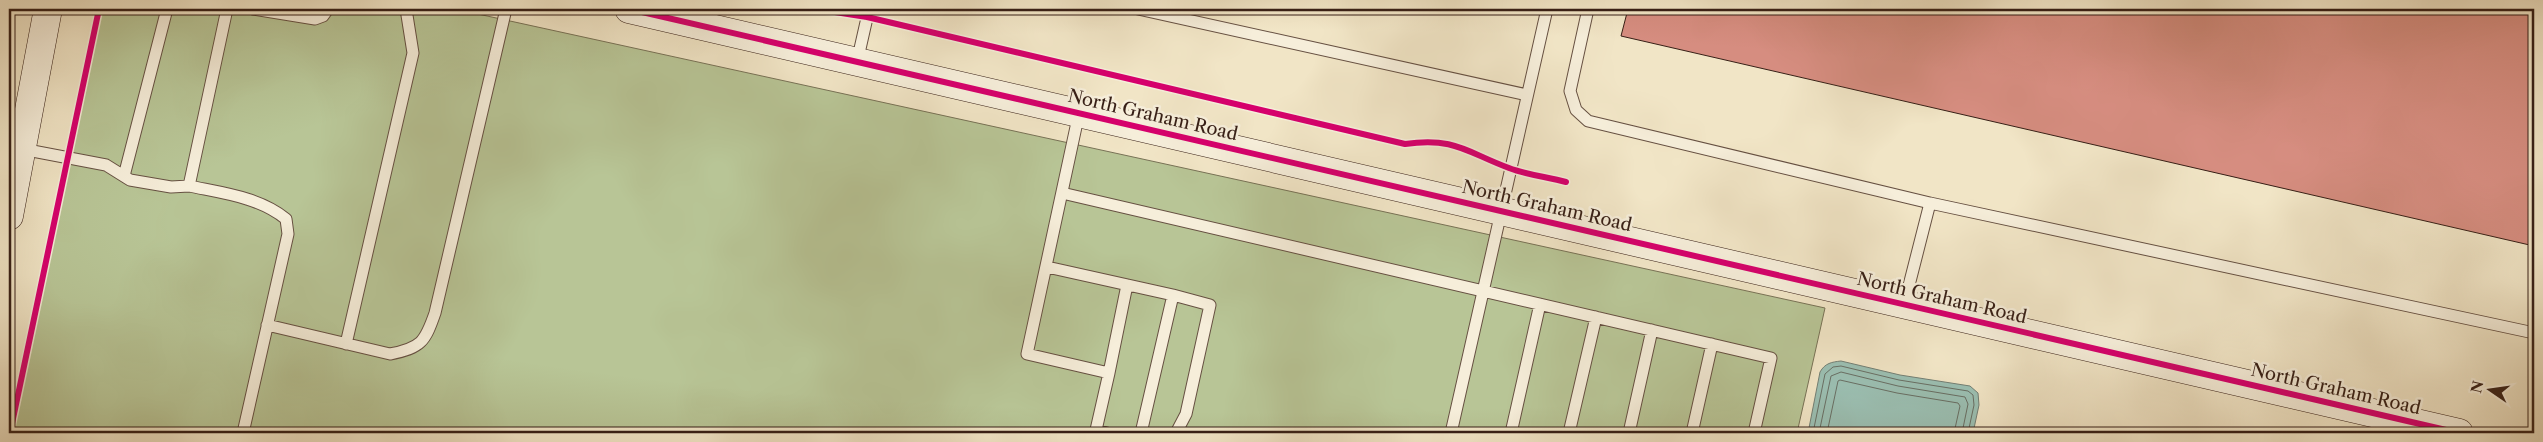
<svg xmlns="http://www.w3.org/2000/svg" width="2543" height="442" viewBox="0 0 2543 442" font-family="'Libre Caslon Text',serif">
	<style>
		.green { fill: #b8c596; stroke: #787256 }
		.water { fill: #9bbfb2; stroke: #737f74 }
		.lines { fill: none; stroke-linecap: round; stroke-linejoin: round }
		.shore { stroke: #696f64; stroke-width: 1 }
		.building { fill: #d68d80; stroke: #371f16 }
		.lane-casing { stroke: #665042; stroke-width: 13 }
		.secondary-casing { stroke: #371f16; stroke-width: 29 }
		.lane { stroke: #f6eeda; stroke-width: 11 }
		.secondary { stroke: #f6eeda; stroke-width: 28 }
		.cycleway-casing { stroke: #f6eeda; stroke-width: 9 }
		.cycleway { stroke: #d6006c; stroke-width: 6 }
		.labels { text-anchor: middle; stroke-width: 5; stroke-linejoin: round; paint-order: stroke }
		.street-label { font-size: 18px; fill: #371f16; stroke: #f6eeda }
	</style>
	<rect width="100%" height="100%" fill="#f1e5c6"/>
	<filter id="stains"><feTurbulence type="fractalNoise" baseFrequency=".004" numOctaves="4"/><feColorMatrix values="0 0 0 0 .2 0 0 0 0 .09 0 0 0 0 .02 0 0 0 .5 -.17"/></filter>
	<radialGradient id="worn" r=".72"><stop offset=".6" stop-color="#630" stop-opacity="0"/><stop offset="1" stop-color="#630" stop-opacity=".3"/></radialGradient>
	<path class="green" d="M99 9H455L1825 308 1797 433H10Z"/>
	<path class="water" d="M1841 361 1900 375 1970 386 1978 393 1979 405 1973 433H1808L1820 372C1825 363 1832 362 1841 361Z"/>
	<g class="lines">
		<path class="shore" d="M1813 433 1825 374 1833 367 1841 366 1899 380 1968 391 1973 395 1974 405 1968 433
			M1819 433 1831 376 1841 372 1898 386 1965 397 1968 404 1962 433
			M1827 433 1838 381 1840 380 1897 393 1958 403 1960 406 1954 433"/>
	</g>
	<path class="building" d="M1628 9H2534V246L1621 36Z"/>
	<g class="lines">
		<g class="lane-casing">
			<path id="lane" d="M227 9 189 186C222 193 259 197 286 219L288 234 243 433
				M253 9 315 19 323 16 328 9
				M1138 9 1527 95
				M1588 9 1570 91 1576 110 1588 121 1930 203 1904 305
				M857 62 869 9
				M1079 113 1027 354 1109 373 1096 430 1107 433
				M22 149 106 165 130 180 171 187 189 186
				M124 176 167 9
				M1062 193 1771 358 1754 433
				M1930 203 2534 333
				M1047 267 1173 295 1141 433
				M1173 295 1210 305 1186 414 1176 433
				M267 325 390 354C421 348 425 342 435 313L506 9
				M346 344 413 53 406 9
				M1109 373 1127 285
				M1451 433 1547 9
				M1511 433 1540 304
				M1569 433 1596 317
				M1629 433 1652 330
				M1692 433 1712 344"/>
		</g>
		<g class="secondary-casing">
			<path id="secondary" d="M629 9 2459 433
				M9 216 48 9"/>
		</g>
		<use href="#lane" class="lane"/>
		<use href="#secondary" class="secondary"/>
		<g class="cycleway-casing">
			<path id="cycleway" d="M629 9 2459 433
				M822 10 867 17 1405 144C1455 137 1466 152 1509 168 1527 175 1548 177 1566 182
				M10 433 99 9"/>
		</g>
		<use href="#cycleway" class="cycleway"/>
	</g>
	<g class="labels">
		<g class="street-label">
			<text transform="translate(1153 115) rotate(13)" y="6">North Graham Road</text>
			<text transform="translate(1547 206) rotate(13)" y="6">North Graham Road</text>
			<text transform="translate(1942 298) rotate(13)" y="6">North Graham Road</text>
			<text transform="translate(2336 389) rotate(13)" y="6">North Graham Road</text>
		</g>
	</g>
	<rect width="2543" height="442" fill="none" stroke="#f1e5c6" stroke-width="30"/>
	<rect x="10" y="10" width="2523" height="422" fill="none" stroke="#371f16" stroke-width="2.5"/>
	<rect x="15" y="15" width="2513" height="412" fill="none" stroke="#371f16"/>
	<g transform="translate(2490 390) rotate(283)" stroke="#f6eeda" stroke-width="4" paint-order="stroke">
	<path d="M0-4L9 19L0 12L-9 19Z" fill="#371f16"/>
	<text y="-8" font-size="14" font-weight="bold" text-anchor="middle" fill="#371f16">N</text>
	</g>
	<rect width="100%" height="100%" filter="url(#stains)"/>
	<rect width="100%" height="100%" fill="url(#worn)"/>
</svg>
